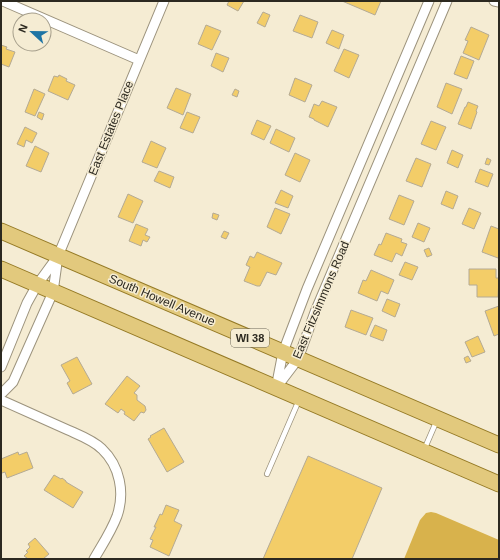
<svg xmlns="http://www.w3.org/2000/svg" width="500" height="560" viewBox="0 0 500 560" font-family="Helvetica,sans-serif">
	<style>
		.water { fill: #d8b24c }
		.building { fill: #f3cd68; stroke: #b4aa94 }
		.lines { fill: none; stroke-linecap: round; stroke-linejoin: round }
		.service-casing { stroke: #9c937d; stroke-width: 6 }
		.minor-casing { stroke: #9c937d; stroke-width: 11 }
		.primary-casing { stroke: #957a25; stroke-width: 17 }
		.service { stroke: #fff; stroke-width: 4.5 }
		.minor { stroke: #fff; stroke-width: 9 }
		.primary { stroke: #e2c97d; stroke-width: 15 }
		.labels { text-anchor: middle; stroke-width: 3; stroke-linejoin: round; paint-order: stroke }
		.shield { fill: #f5ecd3; stroke: #686456; stroke-width: 1 }
		.shield-label { font-size: 11px; font-weight: bold; fill: #2c2920 }
		.street-label { font-size: 12px; fill: #2c2920; stroke: #f5ecd3 }
	</style>
	<rect width="100%" height="100%" fill="#f5ecd3"/>
	<path class="water" d="M431 512 436 513 499 540V559H404L420 520 426 513Z"/>
	<path class="building" d="M229 1H244L238 11 227 5Z
		M342 1H381L375 15Z
		M263 12 270 15 265 27 257 23Z
		M300 15 318 22 312 38 293 31Z
		M206 25 221 31 212 50 198 44Z
		M471 27 489 35 479 60 463 53 468 41 465 40Z
		M332 30 344 35 339 49 326 43Z
		M1 45 7 47 6 49 15 52 9 67 1 64Z
		M344 49 359 55 349 78 334 71Z
		M216 53 229 58 223 72 211 66Z
		M461 56 474 61 467 79 454 74Z
		M59 75 67 79 66 81 75 85 68 100 48 91 54 76 58 77Z
		M295 78 312 85 305 102 289 95Z
		M446 83 462 89 452 114 437 107Z
		M176 88 191 94 183 115 167 108Z
		M34 89 45 94 35 116 25 112Z
		M235 89 239 91 237 97 232 95Z
		M322 101 337 107 328 127 314 120V119L309 117 314 104 319 106Z
		M468 102 478 106 476 111 477 112 471 129 458 124 465 107H466Z
		M39 112 44 114 42 120 37 117Z
		M187 112 200 117 193 133 180 128Z
		M257 120 271 126 264 140 251 134Z
		M431 121 446 127 436 150 421 144Z
		M25 127 37 133 32 143 26 140 24 147 17 144Z
		M276 129 295 138 289 152 270 143Z
		M151 141 166 148 157 168 142 162Z
		M35 146 49 153 41 172 26 166Z
		M452 150 463 155 458 168 447 163Z
		M295 153 310 160 300 182 285 175Z
		M416 158 431 164 422 187 406 181Z
		M487 158 491 160 489 165 485 164Z
		M480 169 493 174 488 187 475 182Z
		M159 171 174 177 170 188 154 181Z
		M281 190 293 196 288 208 275 203Z
		M446 191 458 196 453 209 441 204Z
		M128 194 143 201 133 223 118 217Z
		M399 195 414 201 404 225 389 219Z
		M275 208 290 214 281 234 267 227Z
		M469 208 481 213 474 229 462 224Z
		M213 213 219 215 217 220 212 218Z
		M418 223 430 228 424 242 412 237Z
		M136 224 148 229 145 235 150 237 147 242 143 240 141 246 129 241Z
		M491 226 499 229V255L498 258 482 252Z
		M224 231 229 233 226 239 221 237Z
		M386 233 402 239 401 242 407 244 402 256 396 253 392 262 374 255 379 244 381 245Z
		M429 248 432 255 427 257 424 250Z
		M257 252 282 263 276 275 267 272 260 286H257L244 281 250 267 246 265 250 256 254 258Z
		M405 262 418 267 412 280 399 275Z
		M469 269H496V278H499L498 297H477V285H469Z
		M371 270 394 280 388 294 381 291 377 301 358 293 363 280 366 281Z
		M387 299 400 304 395 317 382 311Z
		M499 306V334L494 336 485 311Z
		M351 310 373 318 366 335 345 327Z
		M375 325 387 330 383 341 370 336Z
		M478 336 485 352 472 357 465 342Z
		M468 356 471 361 466 363 464 358Z
		M77 357 92 384 73 394 67 383 70 381 61 365Z
		M127 376 140 386 134 393 137 395V400L145 406 146 410 144 413 141 412 134 421 124 414 125 412 121 409 118 413 105 404Z
		M164 428 184 462 167 472 148 439 151 437 150 436Z
		M18 452 19 455 27 452 33 468 7 478 5 472 2 473 1 471V459Z
		M308 456 382 488 352 559H263Z
		M54 475 61 479 62 478 66 481V482L83 492 73 508 44 490Z
		M166 505 179 510 174 521 182 525 169 556 150 547 153 540 150 539 156 527H154L160 514 162 515Z
		M35 538 49 554 43 559H26L27 558 24 556 28 552 26 551 30 547 28 544Z"/>
	<g class="lines">
		<g class="service-casing">
			<path id="service" d="M424 450 437 420
				M267 474 299 400"/>
		</g>
		<g class="minor-casing">
			<path id="minor" d="M3 1 139 60
				M429 1 307 289 283 352 276 388 298 359 315 312 447 1
				M494 1 499 2
				M58 256 164 1
				M1 367 27 303 37 285 58 256 53 292 13 382 1 394
				M1 400C23 410 46 420 68 430 79 435 93 440 102 449 120 466 125 493 117 516 111 532 102 545 94 559"/>
		</g>
		<g class="primary-casing">
			<path id="primary" d="M1 231 499 445
				M1 269 499 484"/>
		</g>
		<use href="#service" class="service"/>
		<use href="#minor" class="minor"/>
		<use href="#primary" class="primary"/>
	</g>
	<g class="labels">
		<rect class="shield" x="231" y="329" width="38" height="18" rx="3"/>
		<g class="shield-label">
			<text x="250" y="342">WI 38</text>
		</g>
		<g class="street-label">
			<text transform="translate(111 128) rotate(-68)" y="4">East Estates Place</text>
			<text transform="translate(162 300) rotate(23)" y="4">South Howell Avenue</text>
			<text transform="translate(321 300) rotate(-67)" y="4">East Fitzsimmons Road</text>
		</g>
	</g>
	<rect width="500" height="560" fill="none" stroke="#2c2920" stroke-width="4"/>
	<g transform="translate(32 32) rotate(292)"><circle r="19" fill="#f5ecd3" stroke="#a59e8b"/>
	<path d="M0-3L7 15L0 10L-7 15Z" fill="#1e74a4"/>
	<text y="-6" font-size="11" font-weight="bold" text-anchor="middle" fill="#2c2920">N</text>
	</g>
</svg>
